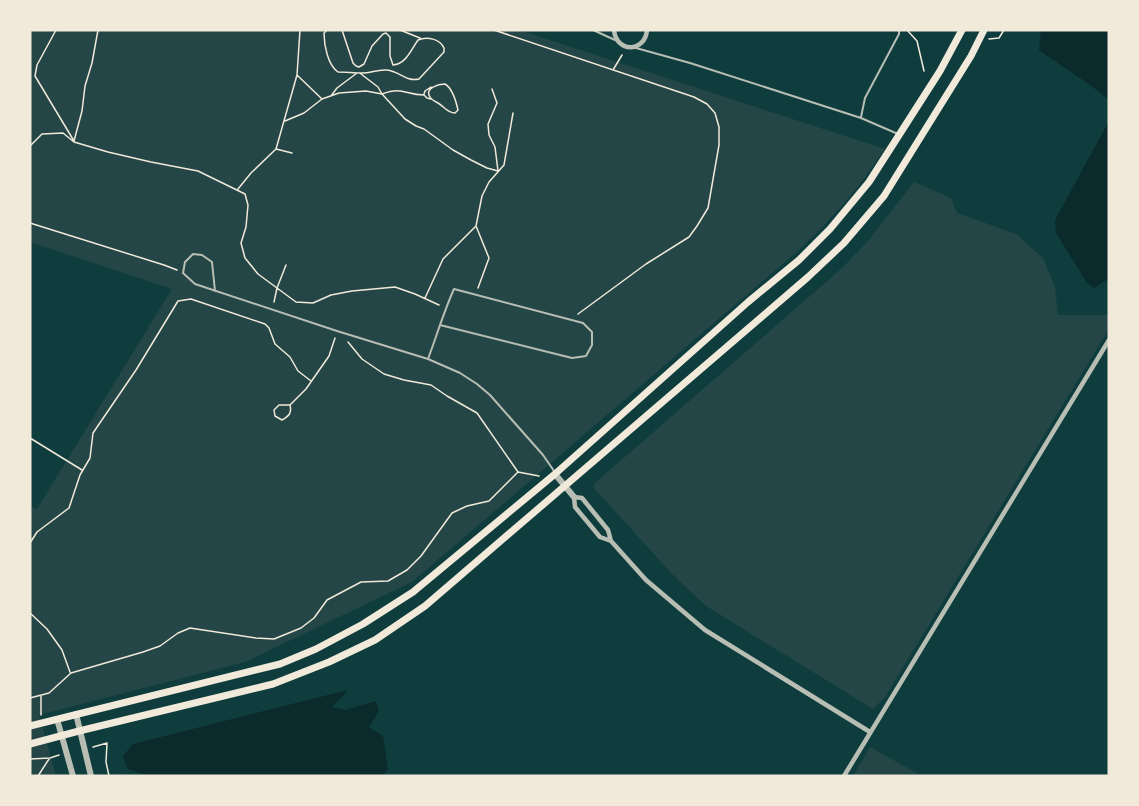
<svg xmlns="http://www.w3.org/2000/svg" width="1139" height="806" viewBox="0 0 1139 806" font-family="'Fira Sans',sans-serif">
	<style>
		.green { fill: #244646 }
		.water { fill: #0a2a2b }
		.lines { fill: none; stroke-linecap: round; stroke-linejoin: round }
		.path { stroke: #f1e9da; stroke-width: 1.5 }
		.service { stroke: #b8beb3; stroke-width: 2 }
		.minor { stroke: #b8beb3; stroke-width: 4.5 }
		.tertiary { stroke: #b8beb3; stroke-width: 6 }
		.secondary { stroke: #f1e9da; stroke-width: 7 }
	</style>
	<rect width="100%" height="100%" fill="#0f3d3e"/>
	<path class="green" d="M30 30H519L885 149C860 187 832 219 799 250L412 582 245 662 39 715 56 776H30V506L37 509 172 289 30 242Z
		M914 182 951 198 957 213 1016 234 1043 258 1055 287 1058 315H1109V329L885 697 873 709 706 606 672 574 594 488 595 483 842 268 868 241Z
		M870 747 922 776H853Z"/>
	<path class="water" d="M1041 30H1109V100C1087 81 1062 67 1039 50Z
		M1109 121V276L1107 280 1094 288 1087 283 1056 233 1055 220Z
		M348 690 332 707 345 710 376 701 379 711 369 727 383 736 388 769 381 776H146L144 774 128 769 123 756 133 744Z"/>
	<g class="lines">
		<path class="path" d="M56 30 37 65 35 76 74 141
			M327 30 324 33C324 46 328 65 338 72 346 72 354 73 362 73 371 73 378 69 387 70 399 71 406 82 419 79L444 52V48C440 39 427 36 418 40 411 50 406 64 393 65L390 56V37L386 33 383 34 372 46 364 64 359 67 356 66 353 63 342 30
			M400 30 420 38
			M494 30 694 97 707 104 715 113 719 127V145L708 208 697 226 689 237 646 264 578 314
			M907 30 917 41 924 71
			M989 39 999 38 1004 30
			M613 70 622 55
			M361 74 378 87 382 94C403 86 405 95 424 95L427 98 431 99
			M297 75 322 99
			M445 84C452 88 456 101 458 110L455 113C447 113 445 107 438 103 436 102 431 99 430 97 424 88 439 84 445 84Z
			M424 94 425 91 431 87
			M331 96 337 88 357 73
			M285 121 304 113 322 99 339 93 366 91 382 94 405 119 416 126 424 129 453 150 471 160 487 168 498 171 495 147 489 135 488 124 497 103 492 89
			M74 141 82 111 85 86 92 63 98 30
			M30 146 42 134 63 133 74 142 108 152 151 162 198 171 245 194 248 205 246 227 241 243 245 258 258 274 296 302 313 303 331 295 352 291 395 287 415 294 439 305
			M276 149 297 75 300 30
			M238 189 251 173 276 149 292 153
			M30 223 164 265 177 270
			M478 288 489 258 476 226 482 196 489 182 504 165 513 113
			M425 298 443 259 475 227
			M274 302 277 288 286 265
			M348 342 362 359 384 374 404 380 431 385 447 396 477 413 518 472 539 476
			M290 405C292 413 289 416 282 420L275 416 274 410 279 405H290L306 389 329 356 335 338
			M30 438 82 470
			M30 543 37 532 69 508 80 475 90 458 93 433 136 370 178 301 191 299 265 324 269 328 275 344 290 357 298 371 311 381
			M30 613 47 629 62 650 70 672
			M41 696V715
			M30 698 49 693 71 673 143 652 160 646 178 633 190 628 256 638 274 639 301 628 314 618 327 600 361 582 388 581 407 570 421 556 452 513 467 506 489 501 518 472
			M93 747 107 743 106 762 109 776
			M30 759 50 758 59 755
			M38 776 49 759"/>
		<path class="service" d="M593 30 615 40
			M636 48 690 63 861 118 898 134
			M861 117 865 98 899 34V30
			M215 291 212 262 202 255 193 254 185 262 183 273 195 284 337 331 428 359 460 373 477 384 490 395 543 455 554 471
			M428 359C437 335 444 311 454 289L583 323 592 332V345L586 356 572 358 440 325"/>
		<path class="minor" d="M614 30C616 53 645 53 647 30
			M611 541 608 530 582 498 574 497 575 507 600 537 611 541 646 580 705 630 870 732
			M844 776 1109 340"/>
		<path class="tertiary" d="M555 474 574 497
			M76 714 91 776
			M57 719 73 776"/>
		<path class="secondary" d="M30 726 280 664 316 649 363 624 413 592 555 474 748 302 799 260 830 229 869 182 940 71 962 30
			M30 744 79 731 273 684 329 662 375 640 425 606 808 277 844 243 884 196 971 56 984 30"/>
	</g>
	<rect width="1139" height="806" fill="none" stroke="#f1e9da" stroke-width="63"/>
</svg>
